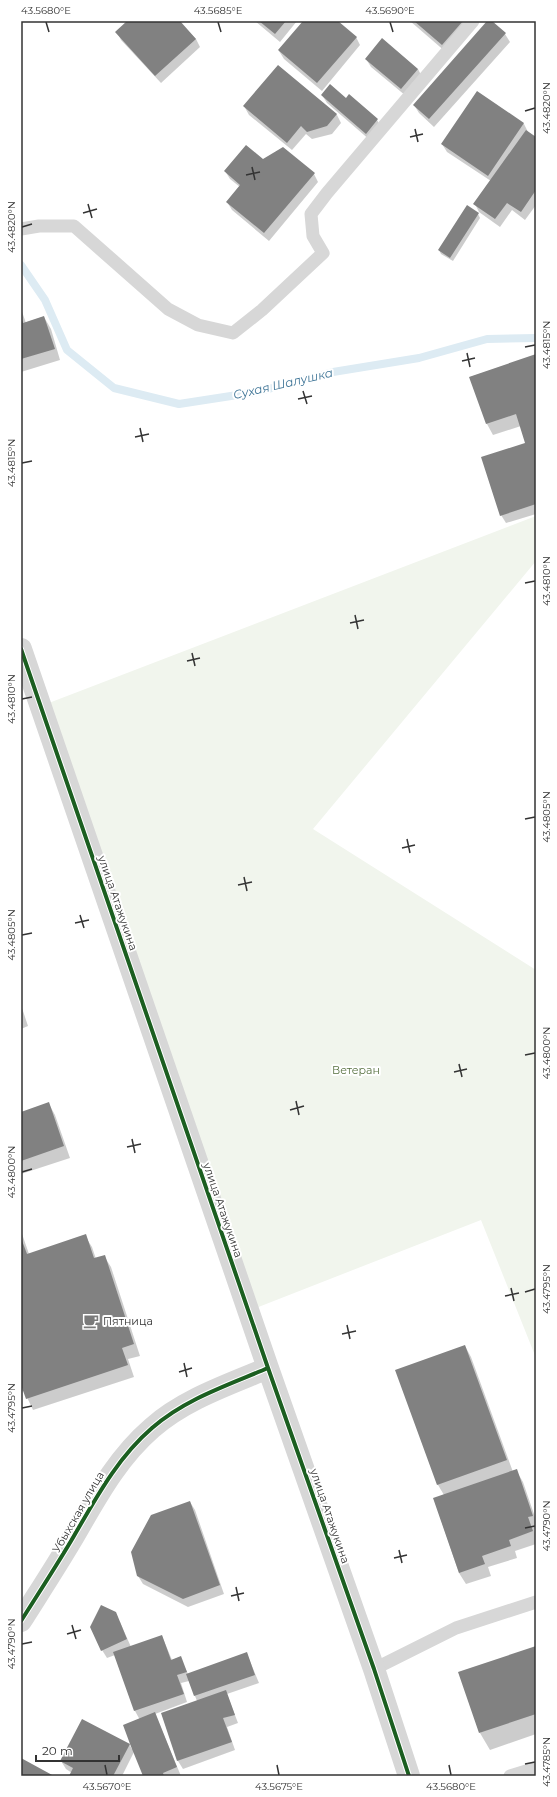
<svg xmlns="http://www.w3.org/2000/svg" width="557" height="1797" viewBox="0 0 557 1797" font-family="Montserrat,sans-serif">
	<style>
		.green { fill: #f1f5ed }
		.shadow { fill: #0003 }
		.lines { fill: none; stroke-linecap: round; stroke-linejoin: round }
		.stream { stroke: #ddebf3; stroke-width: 8 }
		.building { fill: #818181 }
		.service { stroke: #d7d7d7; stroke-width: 13 }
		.minor { stroke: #d7d7d7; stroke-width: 22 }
		.cycleway-casing { stroke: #fff; stroke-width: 6 }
		.cycleway { stroke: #1b5e20; stroke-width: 4 }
		.ticks { fill: none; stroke: #333; stroke-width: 1.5 }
		.labels { text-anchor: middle; stroke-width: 4; stroke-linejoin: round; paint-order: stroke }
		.street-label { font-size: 11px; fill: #333; stroke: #fff }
		.park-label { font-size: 11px; fill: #56703f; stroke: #fff }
		.poi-label { font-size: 11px; fill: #333; stroke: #fff; text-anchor: start }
		.water-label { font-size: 12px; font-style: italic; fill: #3f7597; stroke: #fff }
		.neatline { fill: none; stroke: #333; stroke-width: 1.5 }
		.ticks-label { font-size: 10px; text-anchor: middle; fill: #333 }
	</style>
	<rect width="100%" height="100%" fill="#fff"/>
	<path class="green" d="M536 516V561L313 829 536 970V1358L481 1220 248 1311 41 706Z"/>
	<path class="shadow" d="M129 21H179L196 39 200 47 161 83 121 40 117 32Z
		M255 21H297L280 42Z
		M304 21H336L356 37 360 45 322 91 284 59 279 51Z
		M410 21H474L447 53Z
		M489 21 505 34 510 42 434 127 419 113 414 105Z
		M366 59 418 69 422 77 406 96 371 67Z
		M278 66 337 115 341 123 332 134 312 139 306 134 292 150 249 115 244 106Z
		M477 92 524 124 528 132 536 138V205L525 220 512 210 500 227 479 212 475 204 491 181 447 152 442 144Z
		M322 95 346 99 349 96 377 120 382 128 371 141 327 103Z
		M263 160 314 174 318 182 269 241 232 210 227 202 240 187 230 179 225 171Z
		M478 214 480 218 453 261 441 254 439 250Z
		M21 309 26 323 44 317 51 329 60 360 21 372Z
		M536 355V514L506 523 501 515 526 444 521 426 493 435 487 424 470 377Z
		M21 1005 28 1026 21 1029Z
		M49 1104 55 1115 70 1158 21 1174V1113Z
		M21 1231 29 1254 85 1236 92 1247 96 1259 104 1256 111 1267 140 1356 128 1359 134 1377 33 1410 24 1391 21 1392Z
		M465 1346 471 1357 513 1472 516 1470 523 1482 536 1520V1528L534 1529 536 1536V1544L515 1551 517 1558 488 1567 491 1576 466 1584 459 1573 434 1499 444 1495 438 1485 397 1370Z
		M190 1502 195 1510 224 1594 188 1607 143 1584 138 1576Z
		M120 1622 131 1647 162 1636 172 1660 180 1657 188 1674 247 1654 259 1683 227 1694 238 1723 227 1727 235 1750 183 1769 178 1761 162 1714 197 1701 189 1681 181 1683 187 1702 155 1714 181 1776H144L134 1752 122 1776H70L72 1773 66 1769 61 1761 129 1744 132 1749 140 1720 135 1711 115 1655 107 1658 102 1650Z
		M536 1647V1734L490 1750 480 1733Z"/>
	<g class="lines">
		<path class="stream" d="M21 265 45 300 67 350 114 388 179 404 257 392 333 372 419 358 487 339 536 338"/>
	</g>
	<path class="building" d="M127 21H180L196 39 155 76 115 32Z
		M259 21H286L275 34Z
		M303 21H338L357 37 317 83 278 50Z
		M414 21H463L442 45Z
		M487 21H492L506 33 429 119 413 105Z
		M382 38 418 69 401 89 365 59Z
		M278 65 337 114 327 126 307 132 301 126 287 143 243 106Z
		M330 84 346 98 349 94 378 119 366 134 321 95Z
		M477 91 524 123 488 176 441 144Z
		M526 130 536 137V190L521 212 507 203 495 219 473 204Z
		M246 145 263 159 283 147 315 173 264 233 226 202 240 185 224 171Z
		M467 205 479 213 450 258 438 250Z
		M44 316 55 349 21 359V317L23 323Z
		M536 354V504L500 516 481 457 525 443 516 414 486 424 469 377Z
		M49 1102 64 1146 21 1161V1112Z
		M86 1234 94 1258 105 1255 134 1344 122 1348 128 1365 26 1399 21 1385V1238L27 1254Z
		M465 1345 507 1460 437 1485 395 1370Z
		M517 1469 533 1516 528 1517 533 1531 509 1540 511 1546 482 1556 485 1564 459 1573 433 1498Z
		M190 1501 220 1585 183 1599 137 1576 131 1552 151 1515Z
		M101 1605 116 1612 127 1639 101 1651 90 1627Z
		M162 1635 171 1660 181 1656 187 1672 177 1675 184 1694 134 1711 113 1652Z
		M536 1646V1714L479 1733 458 1672Z
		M247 1652 255 1675 194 1696 186 1674Z
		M226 1690 235 1715 223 1718 232 1742 177 1761 161 1713Z
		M155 1712 177 1767 163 1773 164 1776H143L130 1744 113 1776H69L73 1768 60 1761 82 1719 130 1744 123 1725Z
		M21 1758 54 1776H21Z"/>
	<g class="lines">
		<path class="service" d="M21 229 39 226H74L168 309 198 325 233 333 262 310 323 253 313 236 311 214 327 193 473 21
			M374 1669 456 1628 536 1602
			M510 1776 536 1768"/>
		<path class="minor" d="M21 649 268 1368 374 1669 409 1776
			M21 1621C38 1594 55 1568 71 1541 95 1500 116 1459 152 1428 185 1399 228 1385 268 1368"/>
		<g class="cycleway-casing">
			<path id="cycleway" d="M21 649 268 1368 374 1669 409 1776
				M21 1621C38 1594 55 1568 71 1541 95 1500 116 1459 152 1428 185 1399 228 1385 268 1368"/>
		</g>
		<use href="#cycleway" class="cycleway"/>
	</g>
	<path class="ticks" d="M46 22 49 32M218 22 221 32M390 22 393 32M525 111 535 108M415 129 418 142M410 137 423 134M252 167 255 180M246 175 260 172M88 204 92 218M83 213 97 209M22 227 32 224M525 347 535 345M467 353 470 367M462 361 475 358M303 391 307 404M298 399 312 396M140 428 143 442M135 437 149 434M22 463 32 461M525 583 535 581M355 615 358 629M350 623 364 620M192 653 195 666M187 661 200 658M22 699 32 697M525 819 535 817M407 839 410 853M402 848 415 845M244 877 247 891M238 885 252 882M80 915 84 928M75 923 89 920M22 935 32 933M525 1055 535 1053M459 1064 462 1077M454 1072 467 1069M296 1101 299 1115M290 1110 304 1106M132 1139 135 1153M127 1147 141 1144M22 1172 32 1169M511 1288 514 1301M525 1292 535 1289M505 1296 519 1293M347 1325 350 1339M342 1334 356 1331M184 1363 187 1377M179 1372 192 1368M22 1408 32 1406M525 1528 535 1526M399 1550 402 1563M394 1558 407 1555M236 1587 239 1601M231 1596 244 1593M72 1625 76 1639M67 1634 81 1630M22 1644 32 1642M525 1764 535 1762M105 1765 107 1775M277 1765 279 1775M449 1765 451 1775"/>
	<defs>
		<g id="cafe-bare" transform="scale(1.2)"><path d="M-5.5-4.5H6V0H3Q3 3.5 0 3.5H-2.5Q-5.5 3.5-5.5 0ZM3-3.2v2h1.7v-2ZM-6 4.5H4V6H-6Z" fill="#7a7a7a" stroke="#fff" stroke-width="2.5" paint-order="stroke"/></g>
	</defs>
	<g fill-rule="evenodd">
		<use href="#cafe-bare" x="91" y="1321"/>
	</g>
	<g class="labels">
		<g class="street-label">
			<text transform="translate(118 903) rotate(71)" y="4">улица Атажукина</text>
			<text transform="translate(223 1210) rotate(71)" y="4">улица Атажукина</text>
			<text transform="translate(78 1512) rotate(-60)" y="4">Убыхская улица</text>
			<text transform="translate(330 1516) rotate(71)" y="4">улица Атажукина</text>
		</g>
		<g class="park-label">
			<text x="356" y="1074">Ветеран</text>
		</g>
		<g class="poi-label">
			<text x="103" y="1325">Пятница</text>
		</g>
		<g class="water-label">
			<text transform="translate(283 384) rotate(-13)" y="4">Сухая Шалушка</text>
		</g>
	</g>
	<rect width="557" height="1797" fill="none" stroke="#ffffff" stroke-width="44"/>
	<path d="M36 1755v6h83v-6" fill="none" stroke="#333333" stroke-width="2"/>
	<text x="42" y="1755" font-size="12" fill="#333333" stroke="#ffffff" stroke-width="3" paint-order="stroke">20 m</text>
	<rect x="22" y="22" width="513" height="1753" class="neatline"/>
	<g class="ticks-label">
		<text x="46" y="14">43.5680°E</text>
		<text x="218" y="14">43.5685°E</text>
		<text x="390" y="14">43.5690°E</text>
		<text transform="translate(546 108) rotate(-90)" y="4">43.4820°N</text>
		<text transform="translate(11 227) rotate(-90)" y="4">43.4820°N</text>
		<text transform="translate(546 345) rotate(-90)" y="4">43.4815°N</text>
		<text transform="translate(11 463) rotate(-90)" y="4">43.4815°N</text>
		<text transform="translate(546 581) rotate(-90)" y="4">43.4810°N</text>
		<text transform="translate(11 699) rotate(-90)" y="4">43.4810°N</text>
		<text transform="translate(546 817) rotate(-90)" y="4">43.4805°N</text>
		<text transform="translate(11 935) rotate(-90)" y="4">43.4805°N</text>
		<text transform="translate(546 1053) rotate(-90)" y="4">43.4800°N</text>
		<text transform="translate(11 1172) rotate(-90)" y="4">43.4800°N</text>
		<text transform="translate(546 1289) rotate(-90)" y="4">43.4795°N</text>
		<text transform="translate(11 1408) rotate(-90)" y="4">43.4795°N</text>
		<text transform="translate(546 1526) rotate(-90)" y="4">43.4790°N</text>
		<text transform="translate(11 1644) rotate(-90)" y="4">43.4790°N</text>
		<text transform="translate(546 1762) rotate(-90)" y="4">43.4785°N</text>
		<text x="107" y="1790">43.5670°E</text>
		<text x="279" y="1790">43.5675°E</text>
		<text x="451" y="1790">43.5680°E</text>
	</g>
</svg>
